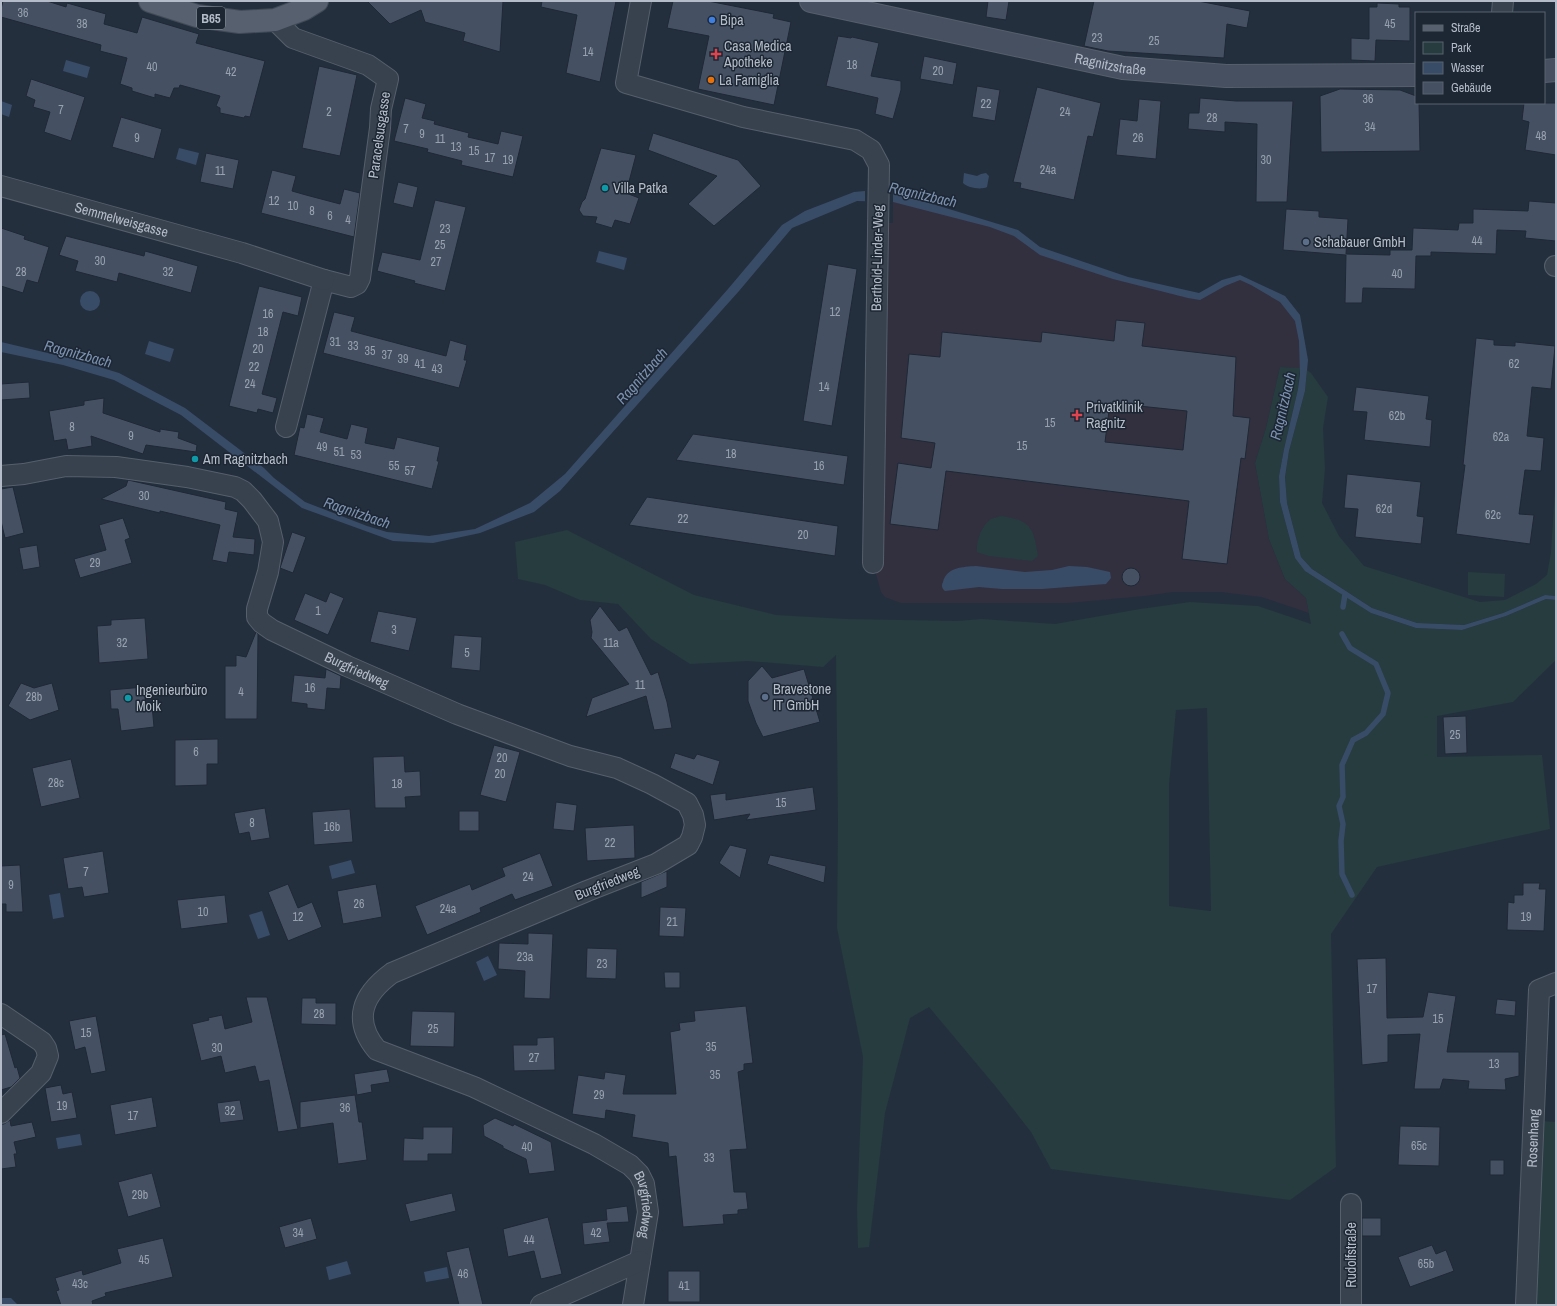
<svg xmlns="http://www.w3.org/2000/svg" width="1557" height="1306" viewBox="0 0 1557 1306" font-family="'Archivo Narrow',sans-serif">
	<style>
		.medical { fill: #32303f }
		.green { fill: #263c3f; fill-rule: evenodd }
		.water { fill: #394c67 }
		.pier { fill: #242f3e }
		.lines { fill: none; stroke-linecap: round; stroke-linejoin: round }
		.stream { stroke: #394c67; stroke-width: 5.5 }
		.building { fill: #455162; stroke: #1f2835; fill-rule: evenodd }
		.street-casing { stroke: #565f6c; stroke-width: 22 }
		.secondary-casing { stroke: #565f6c; stroke-width: 24 }
		.primary-casing { stroke: #414a57; stroke-width: 24 }
		.street { stroke: #38414e; stroke-width: 20 }
		.secondary { stroke: #465061; stroke-width: 22 }
		.primary { stroke: #56606e; stroke-width: 22 }
		.shop-dot { fill: #3f7fe0; stroke: #1d2633; stroke-width: 1.5 }
		.health-dot { fill: #e0444e; stroke: #1d2633; stroke-width: 1.5 }
		.food-dot { fill: #e8710a; stroke: #1d2633; stroke-width: 1.5 }
		.culture-dot { fill: #0f9aa8; stroke: #1d2633; stroke-width: 1.5 }
		.service-dot { fill: #5c6f8a; stroke: #1d2633; stroke-width: 1.5 }
		.labels { text-anchor: middle; stroke-width: 3; stroke-linejoin: round; paint-order: stroke }
		.number-label { font-size: 12px; fill: #98a1af }
		.shield { fill: #1d2633; stroke: #878f9c; stroke-width: 1 }
		.shield-label { font-size: 13px; font-weight: bold; fill: #b4bcc9 }
		.poi-label { font-size: 14px; fill: #b4bcc9; stroke: #1d2633; text-anchor: start }
		.street-label { font-size: 14px; fill: #b4bcc9; stroke: #1d2633 }
		.water-label { font-size: 15px; font-style: italic; fill: #7c92b1; stroke: #1d2633 }
	</style>
	<rect width="100%" height="100%" fill="#242f3e"/>
	<path class="medical" d="M893 198 1014 232 1039 250 1127 281 1200 296 1240 277 1282 298 1298 321 1304 369 1280 367 1266 428 1255 463 1269 539 1285 579 1306 598 1309 613 1262 597 1221 592H1173L1144 596 1068 603H901L885 597 881 592 873 563 885 451 889 256 888 223H893Z"/>
	<path class="green" d="M1280 367 1300 368 1298 389 1284 449 1279 476 1280 502 1295 558 1371 613 1416 628 1462 630 1506 616 1546 599 1556 600V660L1513 702 1437 716V757L1542 755 1550 829 1377 867 1331 934 1336 1167 1290 1200 1051 1169 1031 1132 996 1087 929 1007 910 1018 885 1113 869 1247 858 1248 857 1209 863 1057 837 928 838 820 836 655 823 667 748 661 690 664 651 639 618 604 580 600 545 585 518 579 515 542 567 530 694 595 776 615 846 619 957 621 982 619 1055 624 1140 609 1190 602 1258 606 1311 624 1306 598 1285 579 1269 539 1255 463 1266 428ZM1207 708 1211 911H1210L1169 906V785L1176 710Z
		M1307 370 1311 373 1328 397 1323 428 1325 469 1322 503 1339 536 1364 566 1480 602 1505 600 1536 584 1547 575 1551 552 1556 475V596L1545 595 1503 613 1464 625 1417 623 1372 608 1312 569 1301 557 1287 503 1285 477 1289 451 1305 391Z
		M1001 516C1031 520 1034 529 1038 556L1032 561 989 556 977 552C976 542 981 526 991 519 994 518 998 517 1001 516Z
		M1468 572 1505 574 1504 597 1468 595Z
		M1541 1121 1556 1122V1305L1532 1304Z"/>
	<path class="water" d="M66 60 90 67 87 78 63 71Z
		M1 101 12 105 9 117 1 114Z
		M179 148 199 153 196 165 176 159Z
		M964 173 977 176 981 174 986 173 989 176 987 187C981 190 968 188 963 183Z
		M865 191 893 192 1018 230 1040 247 1128 277 1199 293 1222 280 1240 275 1285 296 1300 315 1308 360 1305 391 1289 451 1285 477 1287 503 1301 557 1312 569 1372 608 1417 623 1464 625 1503 613 1545 595 1556 596V600L1546 599 1506 616 1462 630 1416 628 1371 613 1305 571 1295 558 1280 502 1279 476 1284 449 1298 389 1300 374 1299 341 1295 321 1280 302 1251 285 1240 280 1225 286 1200 300 1188 298 1113 279 1040 255 1014 236 990 227 893 202 857 201 792 228 739 291 560 491 534 512 480 533 433 543 393 541 302 508 181 415 114 380 63 365 1 352V342L73 359 119 373 185 408 264 468 274 478 305 502 367 526 387 532 429 536 475 529 530 503 565 474 728 289 782 225 805 211 854 192Z
		M599 251 627 258 624 270 596 262Z
		M80 301a10 10 0 1 1 20 0a10 10 0 1 1-20 0Z
		M149 341 174 349 170 362 145 354Z
		M976 566 1025 572 1052 570 1069 566 1087 567 1110 572 1111 578 1106 584 1042 589H1002L979 587 945 591C942 588 941 586 943 582 947 567 963 567 976 566Z
		M351 860 355 873 332 879 329 866Z
		M60 893 64 917 53 919 49 895Z
		M262 911 270 935 258 939 249 915Z
		M488 956 497 975 484 981 476 962Z
		M80 1134 82 1145 58 1149 56 1138Z
		M347 1261 351 1274 329 1280 326 1267Z
		M447 1267 449 1278 426 1282 424 1272Z
		M11 1298 18 1305H1V1298Z"/>
	<path class="pier" d="M865 189 893 190V204L865 203Z"/>
	<g class="lines">
		<path class="stream" d="M1343 607 1345 594
			M1342 634 1350 648 1376 664 1388 693 1383 714 1366 733 1353 740 1342 765 1343 797 1339 806 1343 824 1341 841 1342 874 1352 895"/>
	</g>
	<path class="building" d="M3 1H47L66 7 67 3 106 14 104 24 137 33 142 17 199 34 196 43 265 61 250 117 245 116 244 118 220 113V108L216 106 220 96 180 85 179 88H174L170 98 155 94V98L132 91V88L120 84 127 58 100 51 101 45 1 17V9Z
		M367 1H503L500 52 463 41 465 33 425 22 421 10 390 24Z
		M542 1H616L600 82 566 73 577 15 541 7Z
		M673 1H708L774 14 773 18 791 22 774 105 698 89 709 36 667 28Z
		M988 1H1009L1006 20 986 17Z
		M1094 1H1198L1250 11 1247 28 1227 24 1224 58 1108 51 1084 46Z
		M1377 3 1399 4V7H1410V41L1376 40 1375 61 1351 60V38L1369 39V7H1377Z
		M838 36 851 38 852 37 879 43 871 76 901 81V90L893 119 875 114 878 98 826 86Z
		M924 56 957 63 953 85 920 79Z
		M319 66 357 75 340 156 302 148Z
		M31 79 85 97 71 141 44 132 50 112 33 107 35 100 26 96Z
		M977 86 1000 90 995 121 972 117Z
		M1037 87 1101 103 1093 137 1088 136 1074 200 1020 188 1021 183 1013 182Z
		M1340 89 1400 90 1416 96V103H1419L1420 151 1321 152 1320 96Z
		M405 98 426 104 422 118 435 121 434 124 469 133 468 137 498 144 501 131 523 136 513 177 461 165 462 161 427 152 428 149 394 141Z
		M1200 98 1236 101H1293L1287 202H1256L1257 124 1225 122V132L1188 129 1189 113H1199Z
		M1139 99 1161 101 1156 159 1116 155 1120 119 1137 121Z
		M1524 103H1556V155L1525 150 1529 122 1522 120Z
		M121 117 162 129 154 159 112 147Z
		M653 133 738 160 761 186 714 226 688 204 717 176 648 150Z
		M601 148 636 155 626 193 639 198 630 224 615 220 612 228 595 223 597 217 583 216 579 210 582 202 585 199Z
		M206 153 239 160 233 189 200 182Z
		M272 170 296 176 292 191 306 195 340 204 344 189 360 193 354 237 261 213Z
		M398 182 418 187 413 208 393 203Z
		M435 200 466 207 445 291 414 283 415 281 377 271 382 252 420 260Z
		M1529 201 1556 203V241L1525 238 1526 231 1497 230 1496 254 1431 252V256H1416L1415 289 1363 288 1362 303H1345L1346 255 1283 250 1286 209 1319 211V217L1348 219 1346 254 1390 255V250H1412L1413 228 1458 230 1459 223H1473V209L1528 211Z
		M1 228 25 236 24 239 49 247 38 283 27 280 23 293 1 286Z
		M66 236 144 256 145 251 198 266 191 293 119 273 117 282 75 271 78 261 59 255Z
		M828 264 857 269 832 426 803 421Z
		M259 286 302 297 298 316 283 312 262 394 277 398 273 413 258 409 257 413 229 406Z
		M334 312 355 317 351 331 415 348 446 356 450 340 467 345 464 360H467L459 388 323 353Z
		M1116 320 1145 323 1142 346 1236 357 1233 416 1250 418 1245 459 1241 458 1227 564 1182 559 1189 501 946 471 938 530 890 524 898 463 931 468 935 443 901 438 909 354 940 357 942 332 1041 342 1042 332 1114 341ZM1110 403 1187 411 1183 450 1105 442Z
		M1476 338 1494 340V345L1515 346V342L1555 346 1551 389 1532 387 1527 436 1544 438 1541 471 1525 470 1519 514 1534 515 1530 544 1456 534 1465 465H1463Z
		M29 382 30 398 1 400V384Z
		M1356 387 1429 396 1426 419 1432 420 1430 447 1364 440 1367 412 1353 411Z
		M104 398 103 413 160 432V429L179 432 178 438 197 445 196 452 146 445 143 454 91 436 92 446 68 450 66 439 54 441 49 411 84 405V401Z
		M307 414 324 418 320 432 347 439 351 424 368 428 365 443 394 449 397 437 440 447 437 461H439L432 489 294 455 300 427 304 428Z
		M693 434 848 456 844 485 676 460Z
		M1347 474 1421 482 1417 516 1424 517 1421 544 1355 537 1358 509 1344 508Z
		M128 480 226 502 225 509 238 512 233 537 255 539 254 555 229 552 227 563 212 560 220 525 160 511V513L101 499 126 486Z
		M13 487 24 533 5 538 1 521V489Z
		M647 497 838 526 835 556 629 525Z
		M123 518 130 538 125 540 132 563 80 578 74 559 106 550 99 525Z
		M292 532 306 537 293 573 280 568Z
		M37 545 40 567 23 570 19 548Z
		M1122 577a9 9 0 1 1 18 0a9 9 0 1 1-18 0Z
		M330 592 344 598 328 635 294 620 305 593 326 602Z
		M600 606 619 631 627 627 651 675 658 672 667 702 672 728 654 730 646 696 586 717 592 698 629 684 591 638 592 632 590 620Z
		M378 611 417 618 409 651 370 642Z
		M145 618 148 659 99 663 97 626 111 625V620Z
		M256 632 258 634 257 719H225V666H236V655L246 657Z
		M454 635 482 637 480 671 451 668Z
		M762 666 772 678 804 669 820 722 763 737 756 723 748 701V681Z
		M326 669 341 676 340 689 327 688 325 710 307 708V704L291 702 294 675 325 678Z
		M21 683 34 688 52 683 59 710 30 720 8 706Z
		M144 687 146 706 152 705 154 727 121 731 118 709H111L110 690Z
		M1466 716 1467 753 1445 754 1443 717Z
		M218 739V764H207V785L175 786V740Z
		M494 745 520 752 506 802 480 795Z
		M675 753 694 759 697 754 720 761 713 785 670 768Z
		M404 756 405 772 420 771 421 796 405 797 406 808H375L373 757Z
		M71 759 80 798 41 807 32 768Z
		M813 787 816 810 746 820 750 814 714 820 710 795 726 793V800Z
		M556 802 577 805 574 831 553 829Z
		M265 808 270 838 251 841 249 832 239 834 234 813Z
		M350 809 353 842 314 845 312 812Z
		M459 811H479V831H459Z
		M634 825 635 858 587 861 585 828Z
		M730 845 747 849 740 878 719 863Z
		M103 851 109 893 84 897 82 887 68 889 63 858Z
		M540 853 553 886 515 900 512 894 480 908 481 912 427 935 415 906 470 884 472 890 505 876 502 868Z
		M770 855 826 866 824 883 767 864Z
		M20 865 23 912H6V904H1V866Z
		M667 871V887L641 898V882Z
		M1523 883H1540L1539 889H1546L1544 931 1507 930 1508 902 1514 903V895H1523Z
		M288 884 298 908 312 902 322 927 288 941 268 892Z
		M376 884 382 917 343 924 337 891Z
		M225 895 228 923 181 929 177 900Z
		M660 907 686 908 684 937 659 936Z
		M528 933 553 934 550 999 524 998 525 971 498 969 499 943 528 944Z
		M587 948 617 949 616 979 586 978Z
		M1386 958 1387 1018 1423 1017 1428 992 1456 996 1447 1052H1519V1076L1505 1079 1506 1090 1468 1089 1469 1081 1443 1079 1440 1089H1414L1420 1034 1388 1035V1062L1362 1065 1357 959Z
		M664 972H680V988H665Z
		M246 997H267L298 1129 278 1132 269 1080 259 1082 255 1066 225 1073 221 1056 201 1061 192 1024 209 1020 208 1018 222 1015 225 1029 252 1022Z
		M302 998H316V1003H336V1025L301 1024Z
		M1497 999 1516 1001 1515 1016 1495 1014Z
		M746 1006 753 1063 744 1064V1070L738 1072 747 1149 730 1150 734 1192H746L748 1209 738 1210V1214L723 1215 724 1224 683 1227 676 1156 669 1157 668 1143 632 1137 635 1115 606 1110 605 1119 572 1114 578 1075 604 1079 605 1072 626 1075 623 1094H676L670 1032 680 1030 679 1023 695 1021 694 1011Z
		M412 1011 455 1012 454 1047 410 1046Z
		M96 1016 106 1071 91 1074 85 1047 75 1050 69 1021Z
		M5 1034 15 1068 17 1067 20 1078 11 1087 1 1090V1035Z
		M554 1037 555 1070 514 1071 513 1045H537V1038Z
		M387 1069 390 1082 371 1085 372 1092 357 1095 354 1074Z
		M61 1085 63 1094 72 1092 77 1118 51 1122 45 1088Z
		M355 1095 359 1122H362L367 1160 338 1164 333 1123 300 1128V1102Z
		M152 1097 157 1127 115 1135 110 1105Z
		M240 1100 244 1120 220 1123 217 1103Z
		M495 1118 513 1126 514 1124 551 1142 555 1171 529 1174 526 1159 503 1148V1146L484 1136 483 1125Z
		M10 1120 11 1126 32 1122 36 1137 14 1142 17 1154H14L16 1167 1 1169V1124H4Z
		M1400 1126 1440 1127 1439 1166 1398 1165Z
		M423 1127H453L452 1154H428V1161H403L404 1138 423 1139Z
		M1490 1160H1504V1175H1490Z
		M152 1173 161 1207 128 1217 118 1182Z
		M452 1193 456 1211 410 1222 405 1204Z
		M627 1206 629 1222 607 1223 610 1242 584 1245 582 1223 607 1220 606 1209Z
		M548 1217 562 1274 541 1279 534 1251 508 1257 503 1229Z
		M311 1218 317 1239 285 1248 279 1227Z
		M1362 1218H1381V1236H1362Z
		M163 1238 173 1277 105 1293 106 1296 92 1301 93 1305H61L56 1291 59 1290 55 1278 82 1270 83 1275 121 1263 117 1249Z
		M1432 1245 1436 1254 1446 1250 1454 1271 1410 1287 1398 1257Z
		M469 1247 483 1305H459L446 1252Z
		M668 1271H700V1302H668Z"/>
	<g class="lines">
		<g class="street-casing">
			<g id="street">
				<path d="M641 1 626 83 743 117 855 140 871 150 879 165 873 563"/>
				<path d="M1502 13 1503 1"/>
				<path d="M275 20 293 38 368 65 388 79 381 109 380 128 360 278 357 284 351 287 324 280 286 427"/>
				<path id="s1" d="M1 186 242 253 324 280"/>
				<path d="M1555 266H1556"/>
				<path id="s2" d="M1 476 24 474 66 466 116 467 187 477 235 487 243 491 252 500 268 521 273 542 268 572 257 609V617L262 623 272 630 347 666 457 714 570 756 617 768 652 784 687 803 693 815 695 825 692 837 688 845 656 864 587 891 392 973C362 995 352 1020 377 1050L474 1087 594 1144 630 1165 639 1174 644 1184 648 1212 633 1305"/>
				<path d="M1 1014 42 1042 46 1048 48 1056 41 1073 1 1113"/>
				<path d="M1351 1204V1305"/>
				<path d="M541 1305 640 1261"/>
				<path id="s3" d="M1526 1305 1539 990 1556 983"/>
			</g>
		</g>
		<g class="secondary-casing">
			<g id="secondary">
				<path id="s4" d="M811 1 1123 68 1226 76 1416 75"/>
				<path d="M1544 71 1556 70"/>
			</g>
		</g>
		<g class="primary-casing">
			<path id="primary" d="M150 1 197 16 240 22 275 20 304 9 317 1"/>
		</g>
		<use href="#street" class="street"/>
		<use href="#secondary" class="secondary"/>
		<use href="#primary" class="primary"/>
	</g>
	<circle class="shop-dot" cx="712" cy="20" r="4"/>
	<g class="health-dot">
		<path d="M714 48h4v4h4v4h-4v4h-4v-4h-4v-4h4z"/>
		<path d="M1075 409h4v4h4v4h-4v4h-4v-4h-4v-4h4z"/>
	</g>
	<circle class="food-dot" cx="711" cy="80" r="4"/>
	<g class="culture-dot">
		<circle cx="605" cy="188" r="4"/>
		<circle cx="195" cy="459" r="4"/>
		<circle cx="128" cy="698" r="4"/>
	</g>
	<g class="service-dot">
		<circle cx="1306" cy="242" r="4"/>
		<circle cx="765" cy="697" r="4"/>
	</g>
	<g class="labels">
		<g class="number-label">
			<text x="23" y="17">36</text>
			<text x="82" y="28">38</text>
			<text x="1390" y="28">45</text>
			<text x="1097" y="42">23</text>
			<text x="1154" y="45">25</text>
			<text x="588" y="56">14</text>
			<text x="852" y="69">18</text>
			<text x="152" y="71">40</text>
			<text x="938" y="75">20</text>
			<text x="231" y="76">42</text>
			<text x="1368" y="103">36</text>
			<text x="986" y="108">22</text>
			<text x="61" y="114">7</text>
			<text x="329" y="116">2</text>
			<text x="1065" y="116">24</text>
			<text x="1212" y="122">28</text>
			<text x="1370" y="131">34</text>
			<text x="406" y="133">7</text>
			<text x="422" y="138">9</text>
			<text x="1541" y="140">48</text>
			<text x="137" y="142">9</text>
			<text x="1138" y="142">26</text>
			<text x="440" y="143">11</text>
			<text x="456" y="151">13</text>
			<text x="474" y="155">15</text>
			<text x="490" y="162">17</text>
			<text x="508" y="164">19</text>
			<text x="1266" y="164">30</text>
			<text x="1048" y="174">24a</text>
			<text x="220" y="175">11</text>
			<text x="274" y="205">12</text>
			<text x="293" y="210">10</text>
			<text x="312" y="215">8</text>
			<text x="330" y="220">6</text>
			<text x="348" y="224">4</text>
			<text x="445" y="233">23</text>
			<text x="1477" y="245">44</text>
			<text x="440" y="249">25</text>
			<text x="100" y="265">30</text>
			<text x="436" y="266">27</text>
			<text x="21" y="276">28</text>
			<text x="168" y="276">32</text>
			<text x="1397" y="278">40</text>
			<text x="835" y="316">12</text>
			<text x="268" y="318">16</text>
			<text x="263" y="336">18</text>
			<text x="335" y="346">31</text>
			<text x="353" y="350">33</text>
			<text x="258" y="353">20</text>
			<text x="370" y="355">35</text>
			<text x="387" y="359">37</text>
			<text x="403" y="363">39</text>
			<text x="420" y="368">41</text>
			<text x="1514" y="368">62</text>
			<text x="254" y="371">22</text>
			<text x="437" y="373">43</text>
			<text x="250" y="388">24</text>
			<text x="824" y="391">14</text>
			<text x="1397" y="420">62b</text>
			<text x="1050" y="427">15</text>
			<text x="72" y="431">8</text>
			<text x="131" y="440">9</text>
			<text x="1501" y="441">62a</text>
			<text x="1022" y="450">15</text>
			<text x="322" y="451">49</text>
			<text x="339" y="456">51</text>
			<text x="731" y="458">18</text>
			<text x="356" y="459">53</text>
			<text x="394" y="470">55</text>
			<text x="819" y="470">16</text>
			<text x="410" y="475">57</text>
			<text x="144" y="500">30</text>
			<text x="1384" y="513">62d</text>
			<text x="1493" y="519">62c</text>
			<text x="683" y="523">22</text>
			<text x="803" y="539">20</text>
			<text x="95" y="567">29</text>
			<text x="318" y="615">1</text>
			<text x="394" y="634">3</text>
			<text x="122" y="647">32</text>
			<text x="611" y="647">11a</text>
			<text x="467" y="657">5</text>
			<text x="640" y="689">11</text>
			<text x="310" y="692">16</text>
			<text x="241" y="696">4</text>
			<text x="34" y="701">28b</text>
			<text x="1455" y="739">25</text>
			<text x="196" y="756">6</text>
			<text x="502" y="762">20</text>
			<text x="500" y="778">20</text>
			<text x="56" y="787">28c</text>
			<text x="397" y="788">18</text>
			<text x="781" y="807">15</text>
			<text x="252" y="827">8</text>
			<text x="332" y="831">16b</text>
			<text x="610" y="847">22</text>
			<text x="86" y="876">7</text>
			<text x="528" y="881">24</text>
			<text x="11" y="889">9</text>
			<text x="359" y="908">26</text>
			<text x="448" y="913">24a</text>
			<text x="203" y="916">10</text>
			<text x="298" y="921">12</text>
			<text x="1526" y="921">19</text>
			<text x="672" y="926">21</text>
			<text x="525" y="961">23a</text>
			<text x="602" y="968">23</text>
			<text x="1372" y="993">17</text>
			<text x="319" y="1018">28</text>
			<text x="1438" y="1023">15</text>
			<text x="433" y="1033">25</text>
			<text x="86" y="1037">15</text>
			<text x="711" y="1051">35</text>
			<text x="217" y="1052">30</text>
			<text x="534" y="1062">27</text>
			<text x="1494" y="1068">13</text>
			<text x="715" y="1079">35</text>
			<text x="599" y="1099">29</text>
			<text x="62" y="1110">19</text>
			<text x="345" y="1112">36</text>
			<text x="230" y="1115">32</text>
			<text x="133" y="1120">17</text>
			<text x="1419" y="1150">65c</text>
			<text x="527" y="1151">40</text>
			<text x="709" y="1162">33</text>
			<text x="140" y="1199">29b</text>
			<text x="298" y="1237">34</text>
			<text x="596" y="1237">42</text>
			<text x="529" y="1244">44</text>
			<text x="144" y="1264">45</text>
			<text x="1426" y="1268">65b</text>
			<text x="463" y="1278">46</text>
			<text x="80" y="1288">43c</text>
			<text x="684" y="1290">41</text>
		</g>
		<rect class="shield" x="197" y="7" width="28" height="22" rx="3"/>
		<g class="shield-label">
			<text x="211" y="23">B65</text>
		</g>
		<g class="poi-label">
			<text x="720" y="25">Bipa</text>
			<text x="724" y="51">Casa Medica<tspan x="724" dy="16">Apotheke</tspan></text>
			<text x="719" y="85">La Famiglia</text>
			<text x="613" y="193">Villa Patka</text>
			<text x="1314" y="247">Schabauer GmbH</text>
			<text x="1086" y="412">Privatklinik<tspan x="1086" dy="16">Ragnitz</tspan></text>
			<text x="203" y="464">Am Ragnitzbach</text>
			<text x="773" y="694">Bravestone<tspan x="773" dy="16">IT GmbH</tspan></text>
			<text x="136" y="695">Ingenieurbüro<tspan x="136" dy="16">Moik</tspan></text>
		</g>
		<g class="street-label">
			<text dy="5" stroke="none"><textPath href="#s4" startOffset="306">Ragnitzstraße</textPath></text>
			<text transform="translate(379 135) rotate(-82)" y="5">Paracelsusgasse</text>
			<text dy="5" stroke="none"><textPath href="#s1" startOffset="125">Semmelweisgasse</textPath></text>
			<text transform="translate(877 258) rotate(-89)" y="5">Berthold-Linder-Weg</text>
			<text dy="5" stroke="none"><textPath href="#s2" startOffset="497">Burgfriedweg</textPath></text>
			<text transform="translate(607 883) rotate(-22)" y="5">Burgfriedweg</text>
			<text dy="5" stroke="none"><textPath href="#s3" startOffset="167">Rosenhang</textPath></text>
			<text dy="5" stroke="none"><textPath href="#s2" startOffset="1636">Burgfriedweg</textPath></text>
			<text transform="translate(1351 1255) rotate(-90)" y="5">Rudolfstraße</text>
		</g>
		<g class="water-label">
			<text transform="translate(923 195) rotate(13)" y="5">Ragnitzbach</text>
			<text transform="translate(78 354) rotate(15)" y="5">Ragnitzbach</text>
			<text transform="translate(642 376) rotate(-49)" y="5">Ragnitzbach</text>
			<text transform="translate(1283 406) rotate(-77)" y="5">Ragnitzbach</text>
			<text transform="translate(357 513) rotate(19)" y="5">Ragnitzbach</text>
		</g>
	</g>
	<rect width="1557" height="1306" fill="none" stroke="#b4bcc9" stroke-width="4"/>
	<rect x="1415" y="12" width="130" height="92" fill="#1d2633" stroke="#59626f"/>
	<rect x="1423" y="25" width="20" height="6" fill="#56606e" stroke="#59626f"/>
	<text x="1451" y="32" font-size="12" fill="#b4bcc9">Straße</text>
	<rect x="1423" y="42" width="20" height="12" fill="#263c3f" stroke="#59626f"/>
	<text x="1451" y="52" font-size="12" fill="#b4bcc9">Park</text>
	<rect x="1423" y="62" width="20" height="12" fill="#394c67" stroke="#59626f"/>
	<text x="1451" y="72" font-size="12" fill="#b4bcc9">Wasser</text>
	<rect x="1423" y="82" width="20" height="12" fill="#455162" stroke="#59626f"/>
	<text x="1451" y="92" font-size="12" fill="#b4bcc9">Gebäude</text>
</svg>
